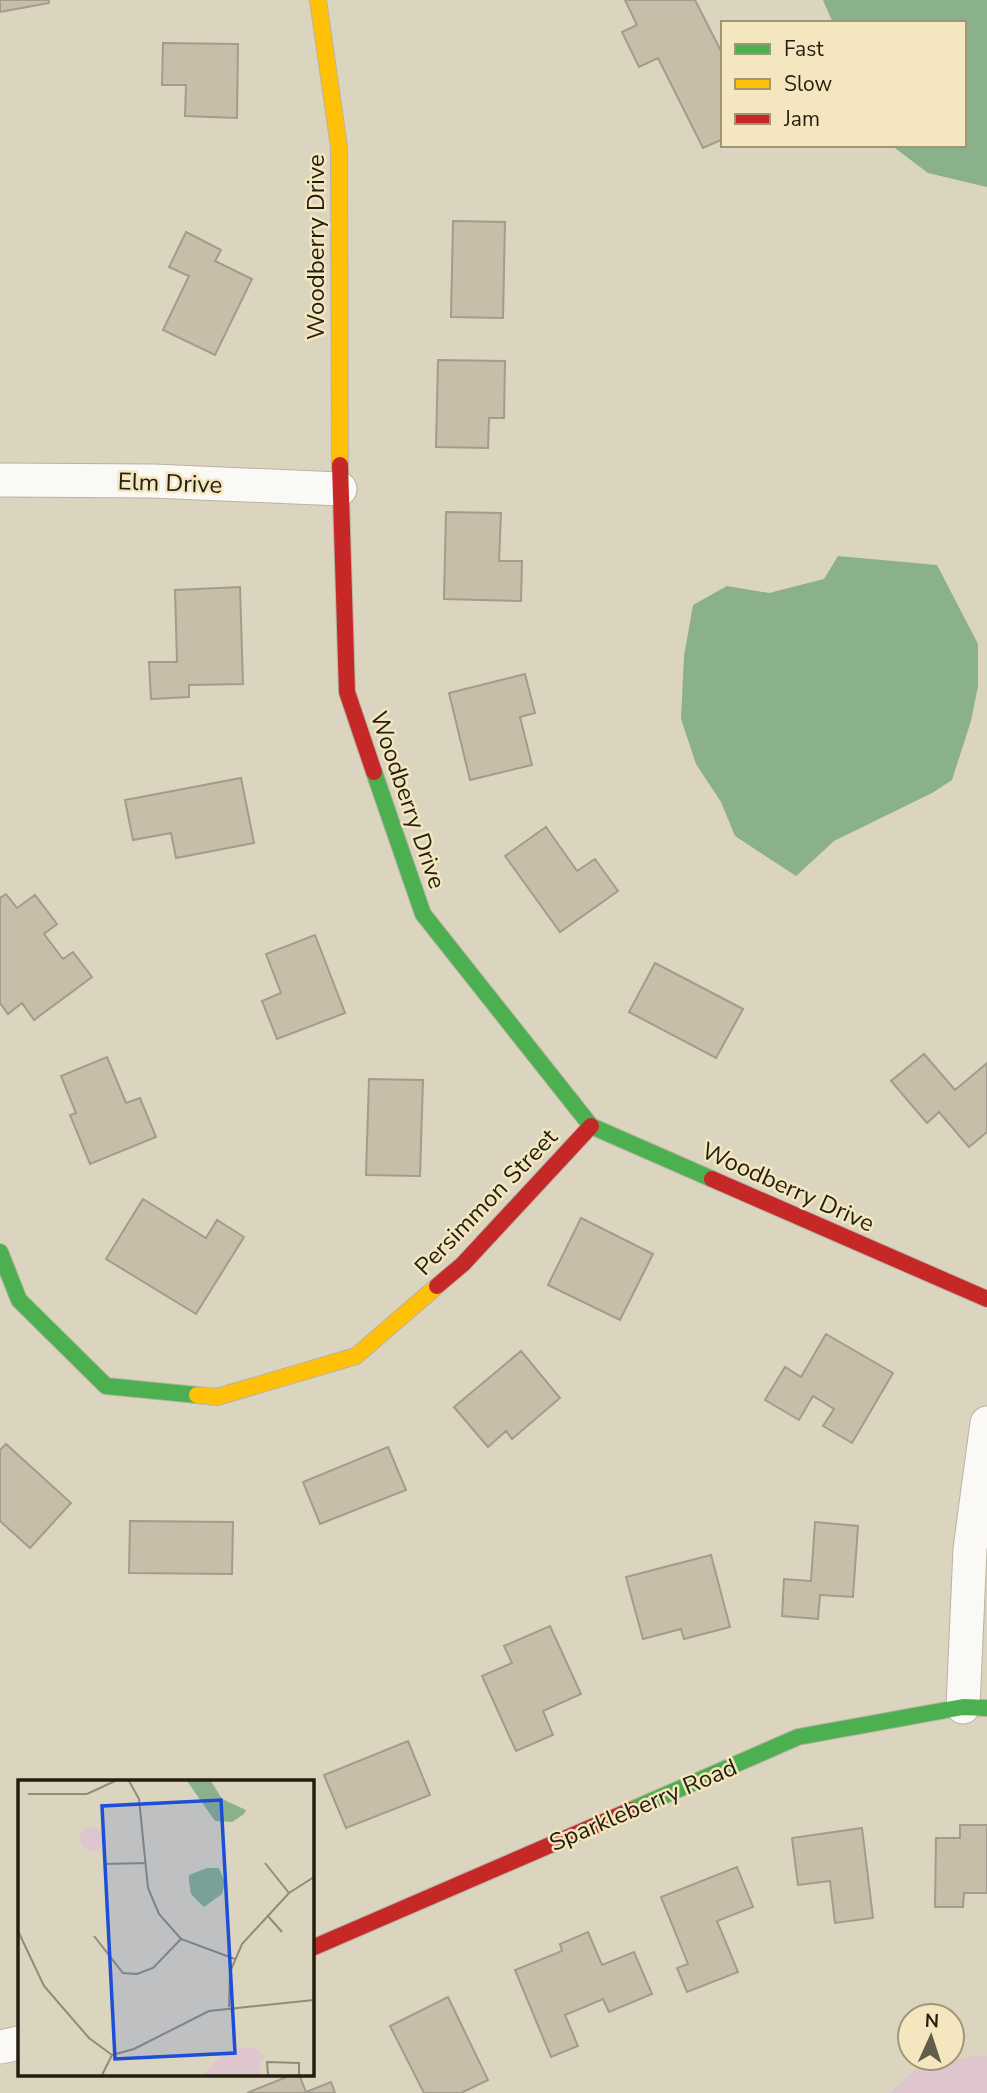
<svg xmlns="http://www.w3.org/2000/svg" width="987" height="2093" viewBox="0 0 987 2093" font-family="'Nunito Sans',sans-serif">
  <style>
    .green { fill: #dfc6ce }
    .water { fill: #8ab08c }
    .building { fill: #c8bda9; stroke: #a39b8b; stroke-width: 2 }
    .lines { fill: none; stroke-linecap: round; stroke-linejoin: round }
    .street-casing { stroke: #b8b3a3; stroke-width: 35 }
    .fast-casing { stroke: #b8b3a3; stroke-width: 18 }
    .slow-casing { stroke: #b8b3a3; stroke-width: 18 }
    .jam-casing { stroke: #b8b3a3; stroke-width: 18 }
    .street { stroke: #faf9f5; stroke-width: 33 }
    .fast { stroke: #4caf50; stroke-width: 16 }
    .slow { stroke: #ffc107; stroke-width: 16 }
    .jam { stroke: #c62828; stroke-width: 16 }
    .labels { text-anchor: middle; stroke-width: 5; stroke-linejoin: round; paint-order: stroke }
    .street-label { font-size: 24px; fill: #231e0f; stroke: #f4e7bf }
    .inset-road { fill: none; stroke: #918b78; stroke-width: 2 }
    .view { fill: #1d4ed8; fill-opacity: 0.15; stroke: #1d4ed8; stroke-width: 3.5 }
    .inset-edge { fill: none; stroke: #231e0f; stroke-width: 3.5 }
  </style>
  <rect width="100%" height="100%" fill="#dbd4be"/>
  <path class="green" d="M975,2056H987V2093H890L915,2070Z"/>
  <path class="water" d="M823,0H987V187L928,173L891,145H964V23H833Z
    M838,556L937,565L978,644V686L971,721L952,780L932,793L834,841L796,876L735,836L721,802L696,764L681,719L684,656L693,605L727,586L769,593L824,579Z"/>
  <path class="building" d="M0,0H49V3L0,12Z
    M625,0H695L723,55V139L703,148L658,58L639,67L622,32L637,25Z
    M163,43L238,44L237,118L185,116L186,85H162Z
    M453,221L505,222L503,318L451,317Z
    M186,232L221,250L215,261L252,279L215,355L163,330L189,276L169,267Z
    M438,360L505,361L504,418H489L488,448L436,447Z
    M446,512L501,513L499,561H522L521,601L444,599Z
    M240,587L243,684L189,685V697L151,699L149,662H177L175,590Z
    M525,674L535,713L520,717L532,765L470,780L449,693Z
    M241,778L254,843L176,858L171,833L133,840L125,800Z
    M546,827L577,871L595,859L618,891L560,932L505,856Z
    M6,894L17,908L35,895L57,924L44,934L63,959L73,952L92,977L34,1020L22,1003L8,1014L0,1003V898Z
    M315,935L345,1013L277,1039L262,1001L281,993L266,954Z
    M655,963L743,1009L716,1058L629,1012Z
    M924,1054L955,1090L987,1063V1132L969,1147L939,1112L927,1123L891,1081Z
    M107,1057L126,1103L140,1098L156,1137L90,1164L70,1115L76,1113L61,1076Z
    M369,1079L423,1080L420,1176L366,1175Z
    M143,1199L206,1238L217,1220L244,1237L196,1314L106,1259Z
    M581,1218L653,1254L620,1320L548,1285Z
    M826,1334L893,1373L852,1443L823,1426L834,1409L813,1396L799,1420L765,1400L785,1367L801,1377Z
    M521,1351L560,1398L512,1439L506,1431L488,1447L454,1407Z
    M6,1444L71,1503L30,1548L0,1521V1450Z
    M388,1447L406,1490L320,1524L303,1482Z
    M130,1521L233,1522L232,1574L129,1573Z
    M815,1522L858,1526L853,1597L820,1595L818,1619L782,1616L784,1579L811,1581Z
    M711,1555L730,1627L684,1639L681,1629L643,1639L626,1577Z
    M550,1626L581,1694L543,1711L553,1735L516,1751L482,1676L512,1663L504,1646Z
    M408,1741L430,1795L346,1828L324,1775Z
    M960,1825H987V1893H964L963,1907H935L936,1838H960Z
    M862,1828L873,1918L835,1923L830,1881L798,1885L792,1838Z
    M737,1867L753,1907L717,1921L738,1972L687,1992L677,1968L688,1964L661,1897Z
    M588,1932L602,1965L634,1952L652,1994L609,2012L603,1999L565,2015L578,2046L551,2057L515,1970L562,1951L560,1944Z
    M448,1997L488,2080L461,2093H424L390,2026Z
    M294,2074H299L306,2092L331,2082L335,2093H247Z"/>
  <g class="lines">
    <g class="street-casing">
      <path id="street" d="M0,480L153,481L340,489
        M963,1707L970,1549L987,1423
        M0,2047L19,2043"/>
    </g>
    <g class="fast-casing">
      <path id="fast" d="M374,772L423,914L591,1126L712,1179
        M0,1252L19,1300L106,1386L197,1395
        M631,1810L798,1737L963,1707L987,1708"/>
    </g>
    <g class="slow-casing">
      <path id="slow" d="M318,0L339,147L340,465
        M197,1395L217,1397L356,1356L437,1286"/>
    </g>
    <g class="jam-casing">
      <path id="jam" d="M340,465L347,692L374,772
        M712,1179L987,1299
        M437,1286L463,1264L591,1126
        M312,1948L631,1810"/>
    </g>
    <use href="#street" class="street"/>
    <use href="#fast" class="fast"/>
    <use href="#slow" class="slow"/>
    <use href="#jam" class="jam"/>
  </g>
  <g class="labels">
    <g class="street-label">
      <text transform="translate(316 247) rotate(-90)" y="8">Woodberry Drive</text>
      <text transform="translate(170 483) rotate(2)" y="8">Elm Drive</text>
      <text transform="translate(408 800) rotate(71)" y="8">Woodberry Drive</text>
      <text transform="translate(788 1187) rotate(24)" y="8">Woodberry Drive</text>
      <text transform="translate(486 1202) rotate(-46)" y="8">Persimmon Street</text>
      <text transform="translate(643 1805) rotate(-23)" y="8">Sparkleberry Road</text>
    </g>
  </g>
  <g transform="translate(18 1780)">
    <rect width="296" height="296" fill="#dbd4be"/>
    <path d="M62 59a12 12 0 1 1 24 0a12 12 0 1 1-24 0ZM235,267L246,276L241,283L243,295H184L208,271Z" fill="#dfc6ce"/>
    <path d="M169,1H193L204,19L228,30L226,34L214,42L197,41ZM189,88H201L207,103L204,114L186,127L173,114L171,101V95Z" fill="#8ab08c"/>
    <path class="inset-road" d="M111,1L121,19L130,108L141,134L163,159L217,179M10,14H69L97,1M247,83L271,113M86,84L128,83M249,135L264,152M0,151L26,206L71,258L94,275M76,156L105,193L119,194L135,188L163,159M211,227L212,192L224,164L271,113L296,97M94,275L116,269L191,231L296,220M84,295L94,275M250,295L249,282L281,283V295"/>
    <path class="view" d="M203,20L217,273L97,279L84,26Z"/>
    <rect width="296" height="296" class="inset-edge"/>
  </g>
  <rect x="721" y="21" width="245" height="126" fill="#f4e7bf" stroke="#a09779" stroke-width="2"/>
  <rect x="735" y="44" width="35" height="10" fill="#4caf50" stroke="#a09779" stroke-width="2"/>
  <text x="784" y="56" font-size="21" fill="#231e0f">Fast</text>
  <rect x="735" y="79" width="35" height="10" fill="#ffc107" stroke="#a09779" stroke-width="2"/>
  <text x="784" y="91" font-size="21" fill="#231e0f">Slow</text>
  <rect x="735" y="114" width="35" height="10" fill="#c62828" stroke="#a09779" stroke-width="2"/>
  <text x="784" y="126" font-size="21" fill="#231e0f">Jam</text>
  <g transform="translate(931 2037) rotate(3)"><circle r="33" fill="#f4e7bf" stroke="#a09779" stroke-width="2"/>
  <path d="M0-5L12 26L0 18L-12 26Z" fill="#635e4c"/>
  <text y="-10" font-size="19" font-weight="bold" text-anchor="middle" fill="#231e0f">N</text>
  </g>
</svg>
